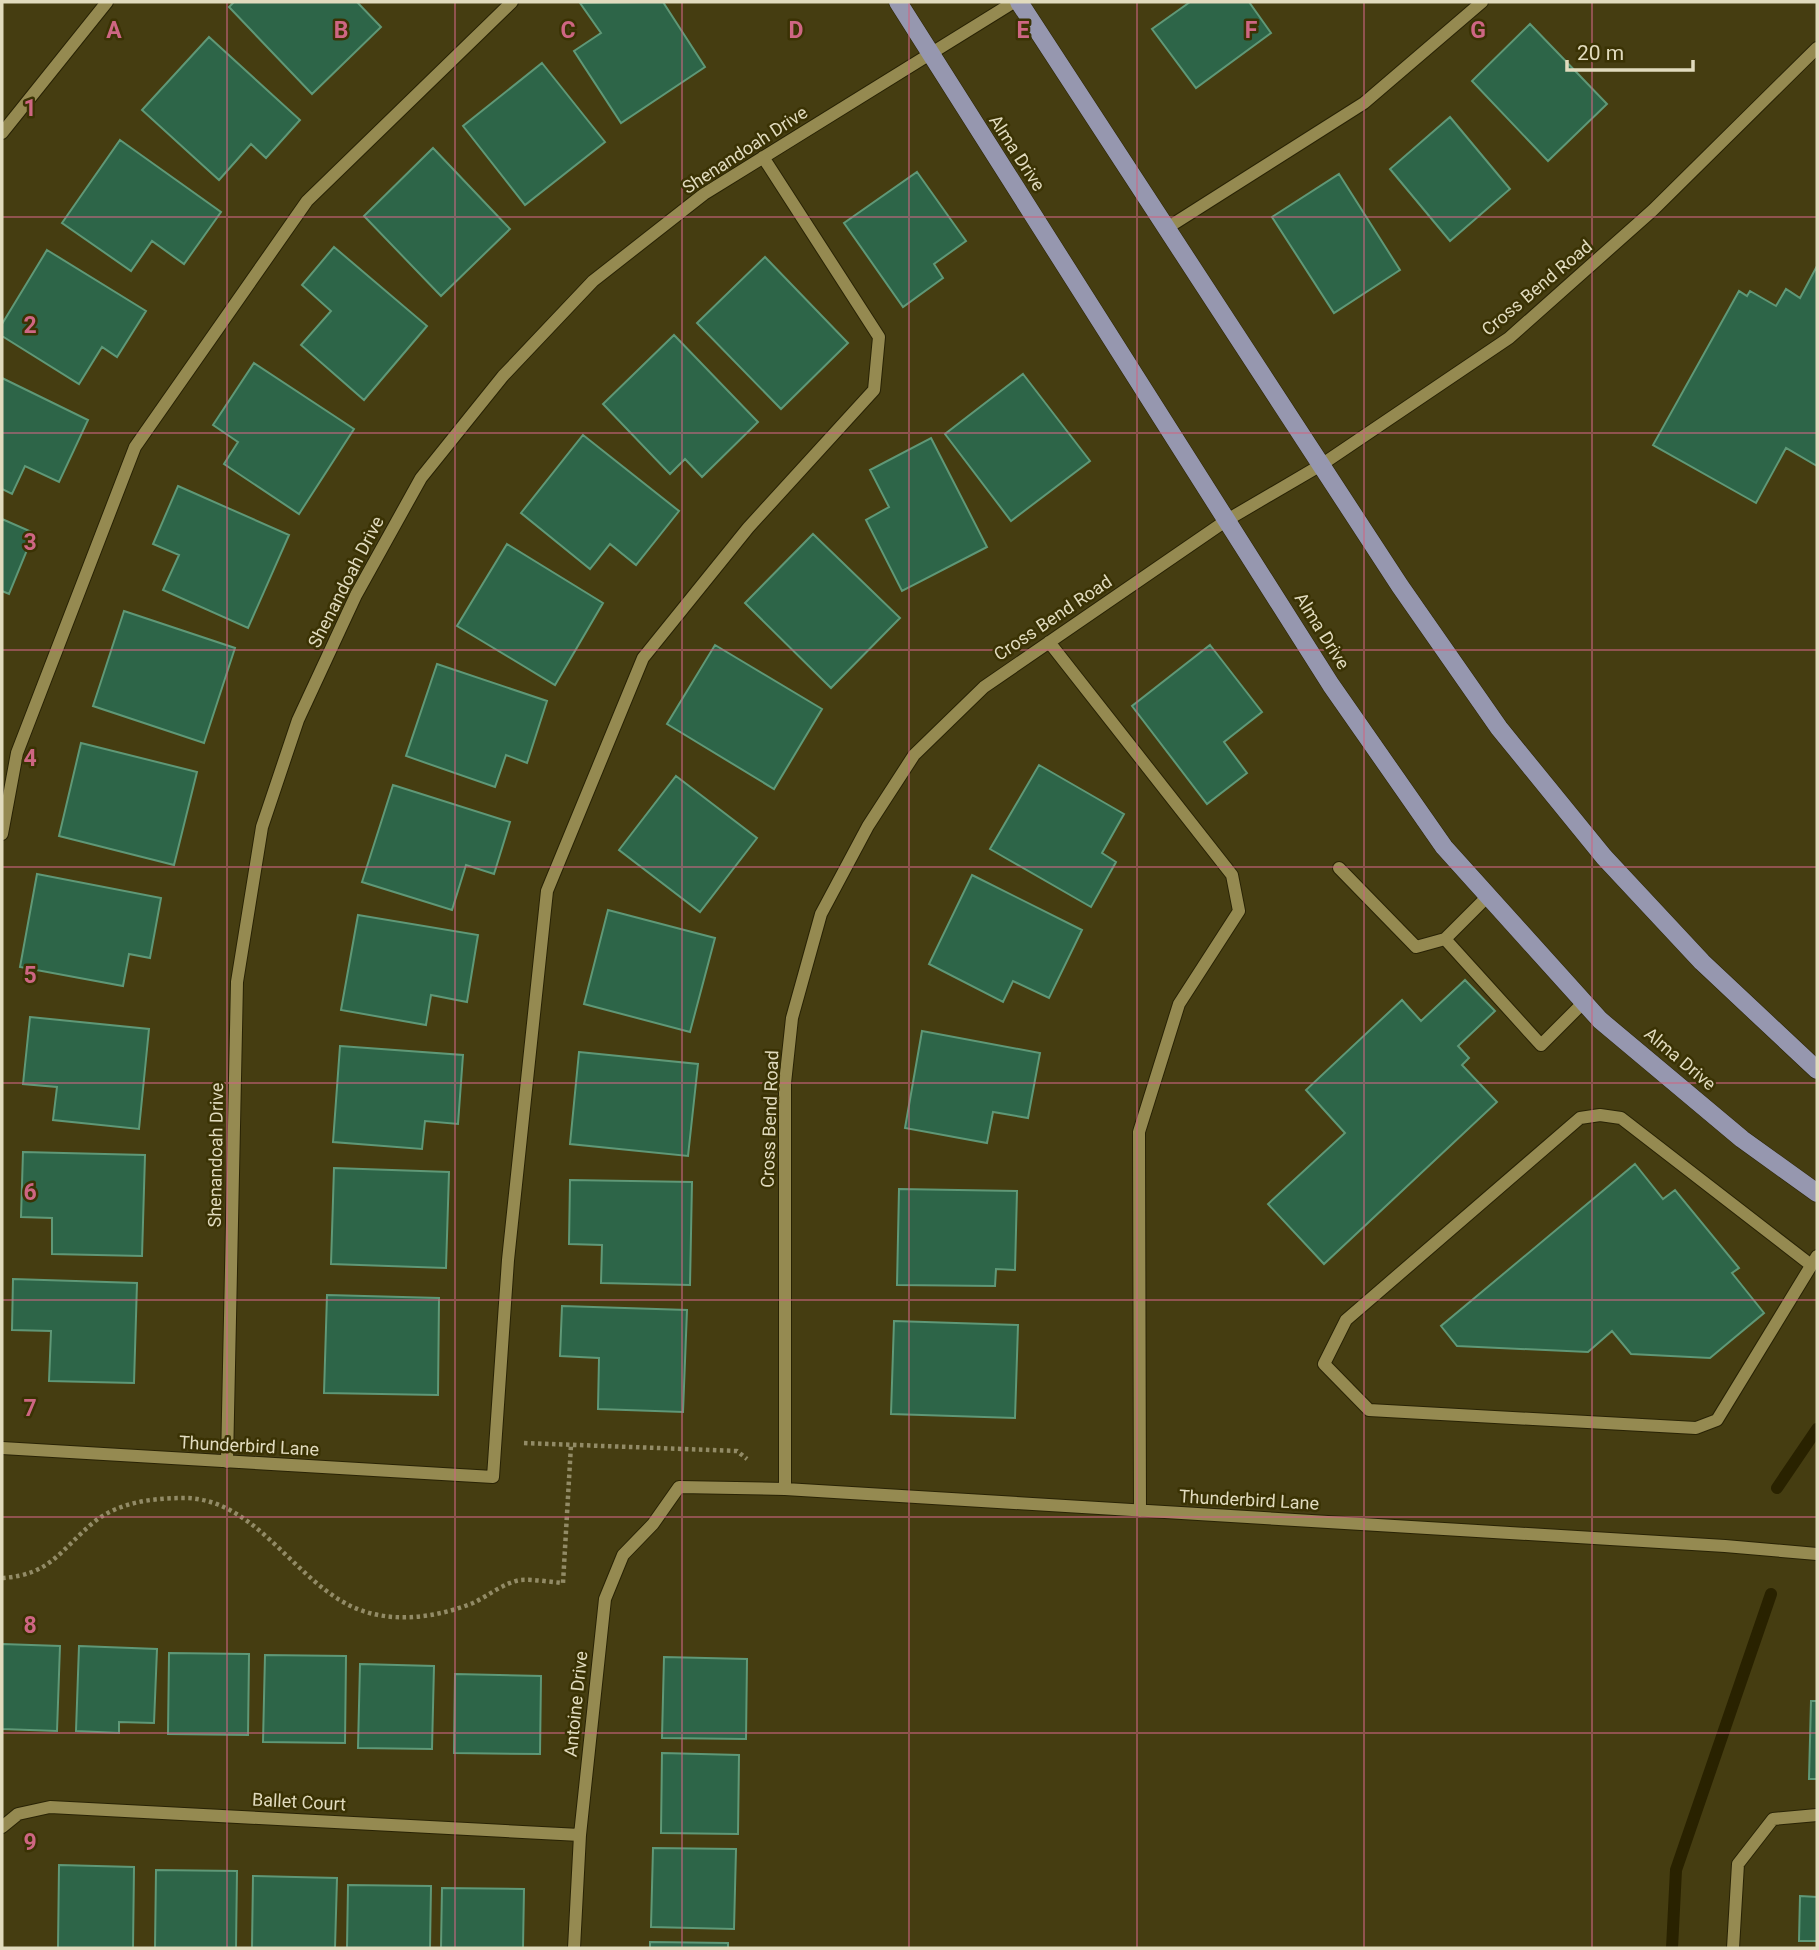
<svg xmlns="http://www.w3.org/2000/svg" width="1819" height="1950" viewBox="0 0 1819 1950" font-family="Roboto,sans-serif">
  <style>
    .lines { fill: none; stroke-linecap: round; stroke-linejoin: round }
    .stream { stroke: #292200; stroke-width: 12 }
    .building { fill: #2d6548; stroke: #5f9877; stroke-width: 2 }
    .minor-casing { stroke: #292305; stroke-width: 14 }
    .major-casing { stroke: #292305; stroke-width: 19 }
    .path { stroke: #928b66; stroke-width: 4.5; stroke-dasharray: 3.5 3.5; stroke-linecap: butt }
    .minor { stroke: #958a51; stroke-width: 12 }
    .major { stroke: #9697af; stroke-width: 18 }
    .grid { fill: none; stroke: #ce6683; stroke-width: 2; stroke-opacity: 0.55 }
    .labels { text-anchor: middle; stroke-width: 5; stroke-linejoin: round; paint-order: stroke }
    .street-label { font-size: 18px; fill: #e1dbbe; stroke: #3a3204 }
    .grid-label { font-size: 23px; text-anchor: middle; font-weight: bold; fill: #ce6683; stroke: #3a3204; stroke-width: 5; stroke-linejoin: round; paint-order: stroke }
  </style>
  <rect width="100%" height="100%" fill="#453d11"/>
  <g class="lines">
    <path class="stream" d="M1777,1488L1817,1429
      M1672,1948L1676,1870L1771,1594"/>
  </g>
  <path class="building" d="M234,2H357L381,27L312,94L229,7Z
    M663,2L705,67L621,123L574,51L601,33L580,3Z
    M1190,2H1249L1271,33L1196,88L1152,29Z
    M1530,24L1607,104L1548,161L1472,81Z
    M209,37L300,120L266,158L251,144L219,180L142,110Z
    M542,63L605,142L525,205L463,126Z
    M1450,117L1510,189L1450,241L1390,169Z
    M120,140L221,212L184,264L152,241L131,271L62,223Z
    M433,148L510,229L441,296L364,216Z
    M917,172L966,241L934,264L943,278L903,307L844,223Z
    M1339,174L1400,270L1334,313L1272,217Z
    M334,247L427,326L364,400L301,345L331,311L302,285Z
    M47,250L146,311L117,357L102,347L79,384L2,336V324Z
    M765,257L848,343L781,409L697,323Z
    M1817,266V466L1786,448L1756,503L1653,445L1739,291L1747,296L1750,291L1776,306L1786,289L1800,298Z
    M674,335L758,422L702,477L685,459L670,474L603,404Z
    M254,363L354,429L299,514L224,464L238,442L213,425Z
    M1023,374L1090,461L1011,521L945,434Z
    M2,378L88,420L59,482L25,466L12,494L2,489Z
    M583,435L679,511L636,565L610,544L590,569L521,513Z
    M931,438L987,547L902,591L866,520L889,507L870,470Z
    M178,486L289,535L248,628L163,590L179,555L153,544Z
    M2,519L34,533L9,594L2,591Z
    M813,534L900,618L831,688L745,603Z
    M507,544L603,603L555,685L457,626Z
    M124,611L235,648L204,743L93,706Z
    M715,645L822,709L774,789L667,724Z
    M1210,645L1262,712L1224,742L1247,773L1207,804L1132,706Z
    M437,664L547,701L527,763L506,755L495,787L406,756Z
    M81,743L197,772L174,865L59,836Z
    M1039,765L1124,814L1102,853L1116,862L1091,907L990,849Z
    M676,776L757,838L700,912L619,850Z
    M393,785L510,822L494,874L466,865L452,910L362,882Z
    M37,874L161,898L150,958L129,954L123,986L20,967Z
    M972,875L1082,930L1049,998L1013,981L1003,1002L929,964Z
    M608,910L715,938L690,1032L584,1004Z
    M358,915L478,935L467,1002L431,995L426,1025L341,1010Z
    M1465,980L1495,1011L1458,1046L1469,1058L1462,1065L1497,1102L1324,1264L1268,1204L1345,1133L1306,1090L1402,1000L1421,1021Z
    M30,1017L149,1029L139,1129L53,1120L57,1087L23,1084Z
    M922,1031L1040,1053L1028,1118L993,1112L987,1143L905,1128Z
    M340,1046L463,1055L458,1124L425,1121L422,1149L333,1142Z
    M579,1052L698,1064L688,1156L570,1144Z
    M23,1152L145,1155L142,1256L52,1254V1218L21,1217Z
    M1635,1164L1663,1199L1675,1190L1739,1268L1732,1273L1764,1313L1710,1358L1631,1354L1612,1331L1588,1352L1457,1346L1441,1326Z
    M334,1168L449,1172L446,1268L331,1264Z
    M570,1180L692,1182L690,1285L601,1283L602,1245L569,1244Z
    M899,1189L1017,1191L1015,1270L996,1269L995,1286L897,1285Z
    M13,1279L137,1283L134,1383L49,1381L51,1331L12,1330Z
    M327,1295L439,1298L438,1395L324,1393Z
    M562,1306L687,1310L683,1412L598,1409L599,1358L560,1356Z
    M894,1321L1018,1325L1015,1418L891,1414Z
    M2,1644L60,1646L57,1731L2,1729Z
    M79,1646L157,1649L154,1723L119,1722V1733L76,1731Z
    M169,1653L249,1654L248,1735L168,1734Z
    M265,1655L346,1656L345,1743L263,1742Z
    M664,1657L747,1659L746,1739L662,1738Z
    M360,1664L434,1666L432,1749L358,1748Z
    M455,1674L541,1676L540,1754L454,1753Z
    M1811,1701H1817V1779H1809Z
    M662,1753L739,1755L738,1834L661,1833Z
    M653,1848L736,1849L734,1929L651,1927Z
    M59,1865L134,1867L133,1948H58Z
    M156,1870L237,1871L236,1948H155Z
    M253,1876L337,1878L335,1948H252Z
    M348,1885L431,1886L430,1948H347Z
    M442,1888L524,1889L523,1948H441Z
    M1800,1896L1817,1897V1941H1799Z
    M650,1942L728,1943V1948H650Z"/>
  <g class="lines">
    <g class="minor-casing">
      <path id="minor" d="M2,133L107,2
        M1167,228L1364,103L1482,2
        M1049,642L1232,875L1239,911L1179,1004L1139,1132L1140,1511
        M2,834L17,753L135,447L307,201L512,2
        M1339,868L1416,947L1445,939L1488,896
        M1445,939L1541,1045L1584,1002
        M1811,1265L1621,1118L1600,1115L1580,1118L1346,1320L1324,1364L1369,1410L1696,1428L1717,1420L1817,1256
        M2,1448L493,1477L508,1260L547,891L643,658L748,528L874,390L879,337L763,157
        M227,1462L237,982L262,827L298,720L356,595L421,478L503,376L593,281L704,194L1014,2
        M785,1489V1083L792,1018L821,914L868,826L914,755L984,687L1227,520L1321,465L1509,338L1653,210L1817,48
        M2,1827L18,1814L50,1807L580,1835
        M574,1948L580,1835L605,1599L623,1555L653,1524L679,1487L785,1489L1725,1546L1817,1554
        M1733,1948L1738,1864L1773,1819L1817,1815"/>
    </g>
    <g class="major-casing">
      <path id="major" d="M898,2L1331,685L1444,847L1600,1020L1742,1139L1817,1193
        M1019,2L1400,586L1499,728L1604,857L1702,962L1817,1070"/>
    </g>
    <path class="path" d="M524,1443L737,1451L747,1459
      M2,1578C51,1575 60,1550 94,1522C119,1502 153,1498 184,1498C252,1498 290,1573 345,1603C384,1625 433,1619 473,1603C488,1596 505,1582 521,1580C534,1579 550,1582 563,1583L571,1445"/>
    <use href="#minor" class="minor"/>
    <use href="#major" class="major"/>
  </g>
  <path class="grid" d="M227,2V1948M455,2V1948M682,2V1948M909,2V1948M1137,2V1948M1364,2V1948M1592,2V1948M2,217H1817M2,433H1817M2,650H1817M2,867H1817M2,1083H1817M2,1300H1817M2,1517H1817M2,1733H1817"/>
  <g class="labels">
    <g class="street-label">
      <text transform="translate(745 150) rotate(-33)" y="6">Shenandoah Drive</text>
      <text transform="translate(1017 153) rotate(57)" y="6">Alma Drive</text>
      <text transform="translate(1537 288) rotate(-40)" y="6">Cross Bend Road</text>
      <text transform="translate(346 582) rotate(-63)" y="6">Shenandoah Drive</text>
      <text transform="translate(1053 618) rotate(-34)" y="6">Cross Bend Road</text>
      <text transform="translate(1322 631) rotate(58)" y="6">Alma Drive</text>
      <text transform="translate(1680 1059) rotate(40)" y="6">Alma Drive</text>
      <text transform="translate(770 1119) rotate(-88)" y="6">Cross Bend Road</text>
      <text transform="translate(216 1155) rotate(-89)" y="6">Shenandoah Drive</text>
      <text transform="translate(249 1446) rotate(3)" y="6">Thunderbird Lane</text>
      <text transform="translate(1249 1500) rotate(3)" y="6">Thunderbird Lane</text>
      <text transform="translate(576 1704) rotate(-84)" y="6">Antoine Drive</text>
      <text transform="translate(299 1802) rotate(3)" y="6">Ballet Court</text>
    </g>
  </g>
  <g class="grid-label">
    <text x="114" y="38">A</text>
    <text x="341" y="38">B</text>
    <text x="568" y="38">C</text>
    <text x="796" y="38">D</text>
    <text x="1023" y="38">E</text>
    <text x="1251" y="38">F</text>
    <text x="1478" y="38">G</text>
    <text x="30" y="116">1</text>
    <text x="30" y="333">2</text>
    <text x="30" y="550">3</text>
    <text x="30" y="766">4</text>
    <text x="30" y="983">5</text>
    <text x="30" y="1200">6</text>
    <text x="30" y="1416">7</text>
    <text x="30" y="1633">8</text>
    <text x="30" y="1850">9</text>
  </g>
  <rect width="1819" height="1950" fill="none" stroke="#e1dbbe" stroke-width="7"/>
  <path d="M1567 60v10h126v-10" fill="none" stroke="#e1dbbe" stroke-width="3.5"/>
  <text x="1577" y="60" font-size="21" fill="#e1dbbe" stroke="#3a3204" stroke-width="5" paint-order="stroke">20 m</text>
</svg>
